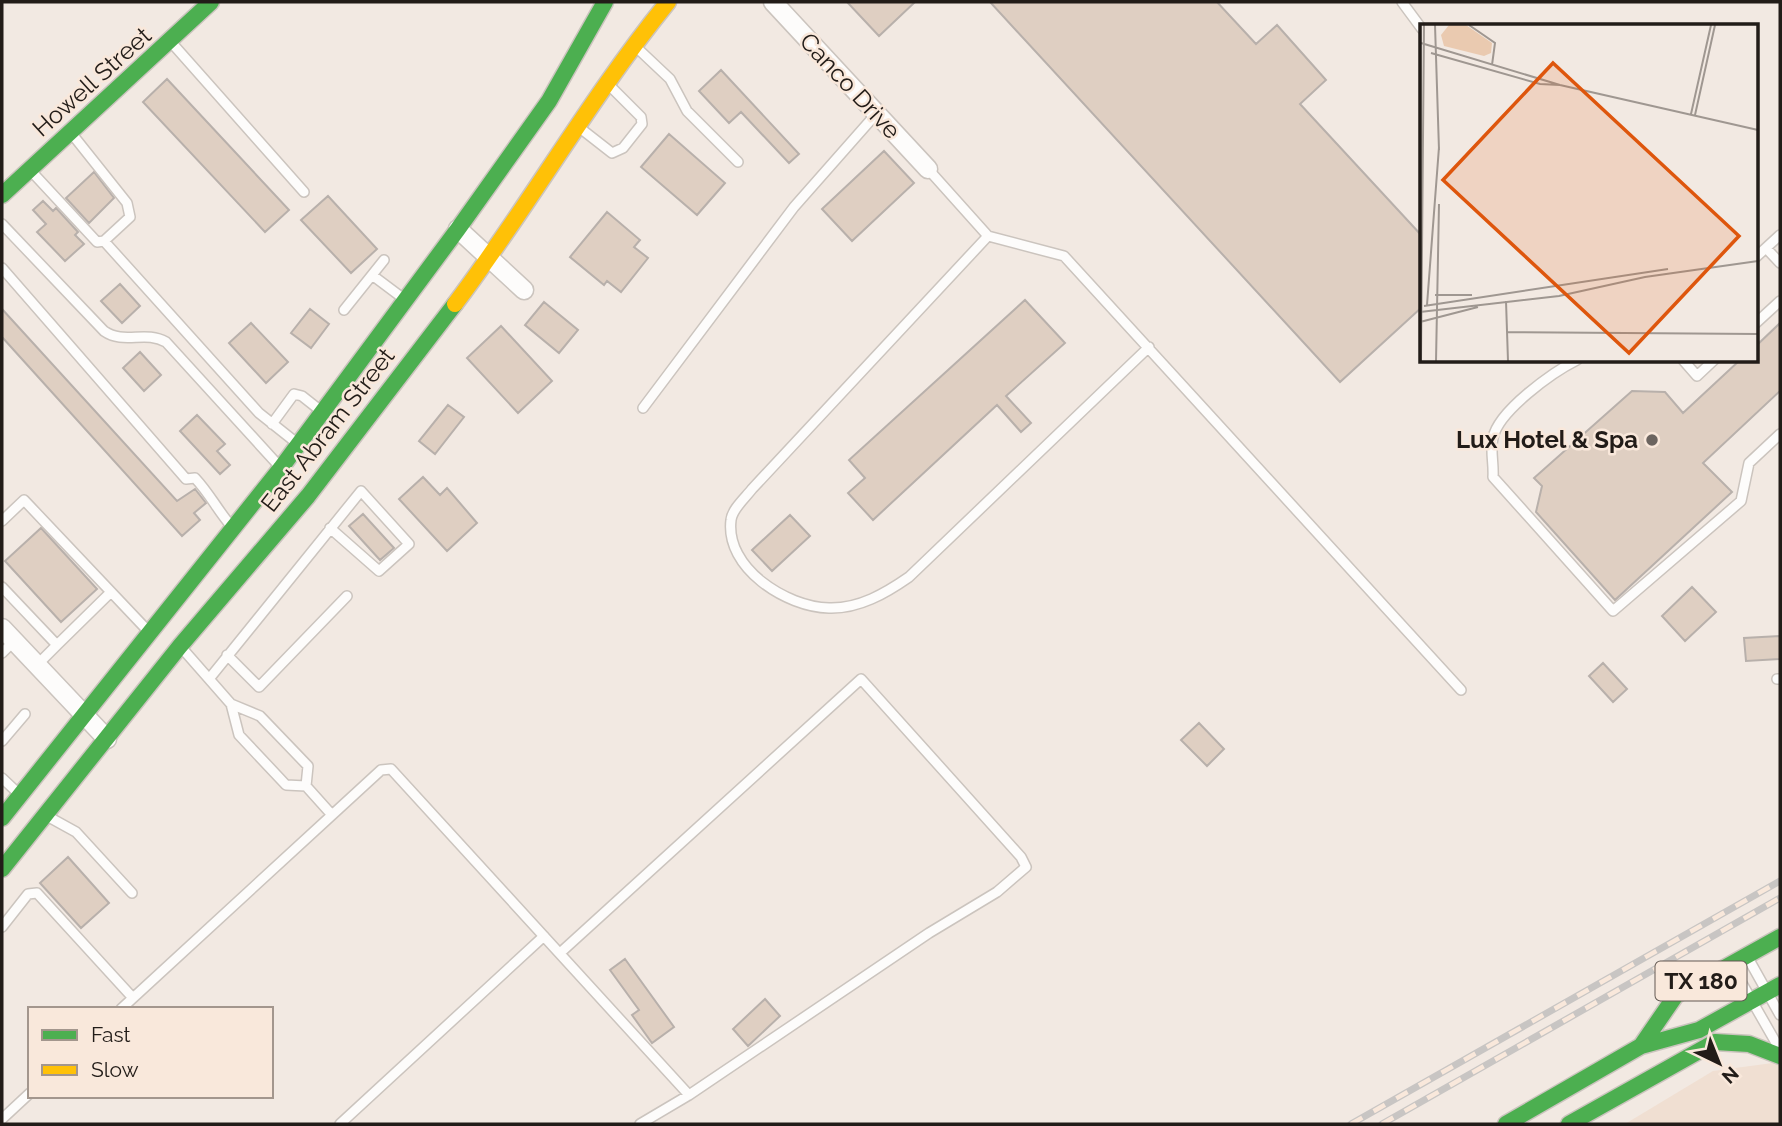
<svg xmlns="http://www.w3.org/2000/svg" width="1782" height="1126" viewBox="0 0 1782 1126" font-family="Raleway,sans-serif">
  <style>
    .built { fill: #f0dfd2 }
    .building { fill: #dfcfc2; stroke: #b8b0ab; stroke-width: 2 }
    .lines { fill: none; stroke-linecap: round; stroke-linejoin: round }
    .lane-casing { stroke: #cbc4be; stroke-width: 12 }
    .street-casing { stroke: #cbc4be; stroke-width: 21 }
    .fast-casing { stroke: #cbc4be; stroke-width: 19 }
    .slow-casing { stroke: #cbc4be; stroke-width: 19 }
    .lane { stroke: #fdfcfb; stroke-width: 9 }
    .street { stroke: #fdfcfb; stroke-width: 18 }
    .fast { stroke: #4caf50; stroke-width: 16 }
    .slow { stroke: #ffc107; stroke-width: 16 }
    .rail-casing { stroke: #c8c5c3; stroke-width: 7 }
    .rail { stroke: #f9e8db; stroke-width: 4.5; stroke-dasharray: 13; stroke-linecap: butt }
    .poi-dot { fill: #6b645f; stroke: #f9e8db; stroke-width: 2.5 }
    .labels { text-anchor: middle; stroke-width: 5; stroke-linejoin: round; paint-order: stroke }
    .shield { fill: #f9e8db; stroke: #625952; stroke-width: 2 }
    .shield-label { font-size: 23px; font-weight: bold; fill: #221c18 }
    .street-label { font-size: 24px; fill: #221c18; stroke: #f9e8db }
    .poi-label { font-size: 24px; font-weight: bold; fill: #221c18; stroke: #f9e8db; text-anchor: end }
    .inset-road { fill: none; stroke: #9f9791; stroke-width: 2 }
    .view { fill: #de560d; fill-opacity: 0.15; stroke: #de560d; stroke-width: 3.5 }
    .inset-edge { fill: none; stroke: #221c18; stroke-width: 3.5 }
  </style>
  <rect width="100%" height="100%" fill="#f2e9e2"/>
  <path class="built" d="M1780,1062V1124H1625L1713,1071Z"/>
  <path class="building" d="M847,2H915L879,36Z
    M990,2H1217L1256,44L1277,25L1326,80L1300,104L1422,236V307L1340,382Z
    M721,70L799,154L789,163L741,112L729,123L699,91Z
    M167,79L289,210L265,232L143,102Z
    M669,134L725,183L697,215L641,167Z
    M884,151L914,183L852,241L822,209Z
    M94,172L114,198L89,223L66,198Z
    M328,196L377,249L351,273L301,220Z
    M43,201L53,211L56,208L78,232L75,235L84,244L65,261L37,232L46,224L33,210Z
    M607,212L640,240L634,247L648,258L621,292L607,281L604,285L570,257Z
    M120,284L140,306L122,323L101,301Z
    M1025,300L1065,343L1006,396L1031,423L1021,432L997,405L873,520L848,493L865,478L849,460Z
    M544,302L578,330L559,353L525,325Z
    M2,309L177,501L195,489L206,503L194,513L200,520L182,536L2,337Z
    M310,309L329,324L311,348L291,333Z
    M251,323L288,362L266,383L229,343Z
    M1780,323V391L1703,463L1732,492L1615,600L1536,512L1542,486L1534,478L1632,391L1665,392L1683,413L1740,360H1756V346Z
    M501,326L552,381L518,413L467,358Z
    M140,352L161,375L144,391L123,368Z
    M448,405L464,417L435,454L419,441Z
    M197,415L225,444L217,451L230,465L220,474L180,431Z
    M423,477L440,495L447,488L477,523L447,551L399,499Z
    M363,514L394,548L380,560L349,526Z
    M790,515L810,536L772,571L752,550Z
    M41,528L97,589L61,622L5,561Z
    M1692,587L1716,612L1685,641L1662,616Z
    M1780,636V659L1746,661L1744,638Z
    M1603,663L1627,689L1613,702L1589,676Z
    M1199,723L1224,749L1207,766L1181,740Z
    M68,857L109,903L81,928L40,883Z
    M625,959L674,1027L652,1043L632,1015L639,1010L610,970Z
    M765,999L780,1016L748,1046L733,1029Z"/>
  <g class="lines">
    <g class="lane-casing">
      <path id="lane" d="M1402,2L1422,29
        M171,42L304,192
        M635,46L670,79L687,111L738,162
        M580,128L612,153L623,148L642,124L641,117L609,85
        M928,169L988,236L1064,256L1461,690
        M32,172L97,242L104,241L130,217L127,203L72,134
        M2,224L104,331C124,345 145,330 166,342L280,467
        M988,236L752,489C746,497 732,509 731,520C725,568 786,607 829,608C859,609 886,593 909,577L1149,347
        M104,241L259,413L298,444
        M1766,248L1780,263
        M1756,257L1780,235
        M2,268L186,479L195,478C210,494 218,511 232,527
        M372,275L384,260
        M344,310L372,275L404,299
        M1756,323L1780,301
        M1577,360C1553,372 1498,411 1493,438C1490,450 1494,464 1493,477L1613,611L1741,501L1749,463L1780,434
        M1683,360L1697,376L1714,360
        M643,408L794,207L876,114
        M272,424L294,394L302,396L321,411
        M2,521L24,500L149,632
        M2,587L57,645L111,592
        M181,647L231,704L239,735L286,785L306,786L332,815L381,770L391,769L689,1095L929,933L997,892L1026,867L1021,857L861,679L560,953
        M2,653L14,641
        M227,655L259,687L347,596
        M37,665L57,645
        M209,679L361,491L409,544L379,571L330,528
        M1777,679H1780
        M231,704L260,716L308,766L306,786
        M2,741L25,714
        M2,778L19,794
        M47,816L76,832L132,893
        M2,927L28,894L37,893L133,998
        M1748,958L1780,1015
        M1732,966L1779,1048
        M121,1009L332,815
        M2,1119L30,1093
        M340,1124L544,936
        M640,1124L689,1095"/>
    </g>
    <g class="street-casing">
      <path id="street" d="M773,2L928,169
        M458,229L524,290
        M2,628L107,739"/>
    </g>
    <g class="fast-casing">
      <path id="fast" d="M2,195L211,2
        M2,818L281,468L458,229L549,101L605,2
        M2,869L180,646L308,496L455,304
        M1641,1046L1676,995L1780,937
        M1506,1124L1641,1046L1699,1030L1780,985
        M1569,1124L1715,1042L1749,1044L1780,1056"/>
    </g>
    <g class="slow-casing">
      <path id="slow" d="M455,304C529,206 590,98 668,2"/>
    </g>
    <use href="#lane" class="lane"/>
    <use href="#street" class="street"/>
    <use href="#fast" class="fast"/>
    <use href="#slow" class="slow"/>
    <g class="rail-casing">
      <path id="rail" d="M1351,1124L1780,881
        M1382,1124L1780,898"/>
    </g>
    <use href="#rail" class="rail"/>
  </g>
  <circle class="poi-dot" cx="1652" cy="440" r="7"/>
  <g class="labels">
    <rect class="shield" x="1655.5" y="961.5" width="91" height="39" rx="5"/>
    <g class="shield-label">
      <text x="1701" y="989">TX 180</text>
    </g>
    <g class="street-label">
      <text transform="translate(92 82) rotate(-42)" y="8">Howell Street</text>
      <text transform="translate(850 86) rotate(47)" y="8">Canco Drive</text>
      <text transform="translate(328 430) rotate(-52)" y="8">East Abram Street</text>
    </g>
    <g class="poi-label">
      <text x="1638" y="448">Lux Hotel &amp; Spa</text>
    </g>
  </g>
  <g transform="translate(1420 24)">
    <rect width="338" height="338" fill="#f2e9e2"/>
    <path d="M29,1H46L72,19L71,29L64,32L24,22L21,11Z" fill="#eacab0"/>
    <path class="inset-road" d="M15,1L19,126M49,1L75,19L72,41M1,19L140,61L338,106M11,29L120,60L140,61M271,90L291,1M275,91L295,1M15,271H52M86,277L88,337M7,281L19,123M4,282L248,245M0,288L139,272L225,253L338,237M0,298L58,283M87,308L338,310M1,337L4,1M16,337L19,180"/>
    <path class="view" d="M133,39L319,212L209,329L23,156Z"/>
    <rect width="338" height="338" class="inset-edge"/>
  </g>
  <rect width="1782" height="1126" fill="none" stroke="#221c18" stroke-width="7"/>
  <rect x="28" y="1007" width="245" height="91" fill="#f9e8db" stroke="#a3968d" stroke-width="2"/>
  <rect x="42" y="1030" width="35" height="10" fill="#4caf50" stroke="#a3968d" stroke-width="2"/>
  <text x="91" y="1042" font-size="21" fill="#221c18">Fast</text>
  <rect x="42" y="1065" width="35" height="10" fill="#ffc107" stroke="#a3968d" stroke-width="2"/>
  <text x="91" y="1077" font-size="21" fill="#221c18">Slow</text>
  <g transform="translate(1719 1063) rotate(137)" stroke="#f9e8db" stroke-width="5" paint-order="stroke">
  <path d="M0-5L12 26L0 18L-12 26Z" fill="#221c18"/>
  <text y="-10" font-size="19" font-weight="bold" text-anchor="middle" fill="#221c18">N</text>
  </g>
</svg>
